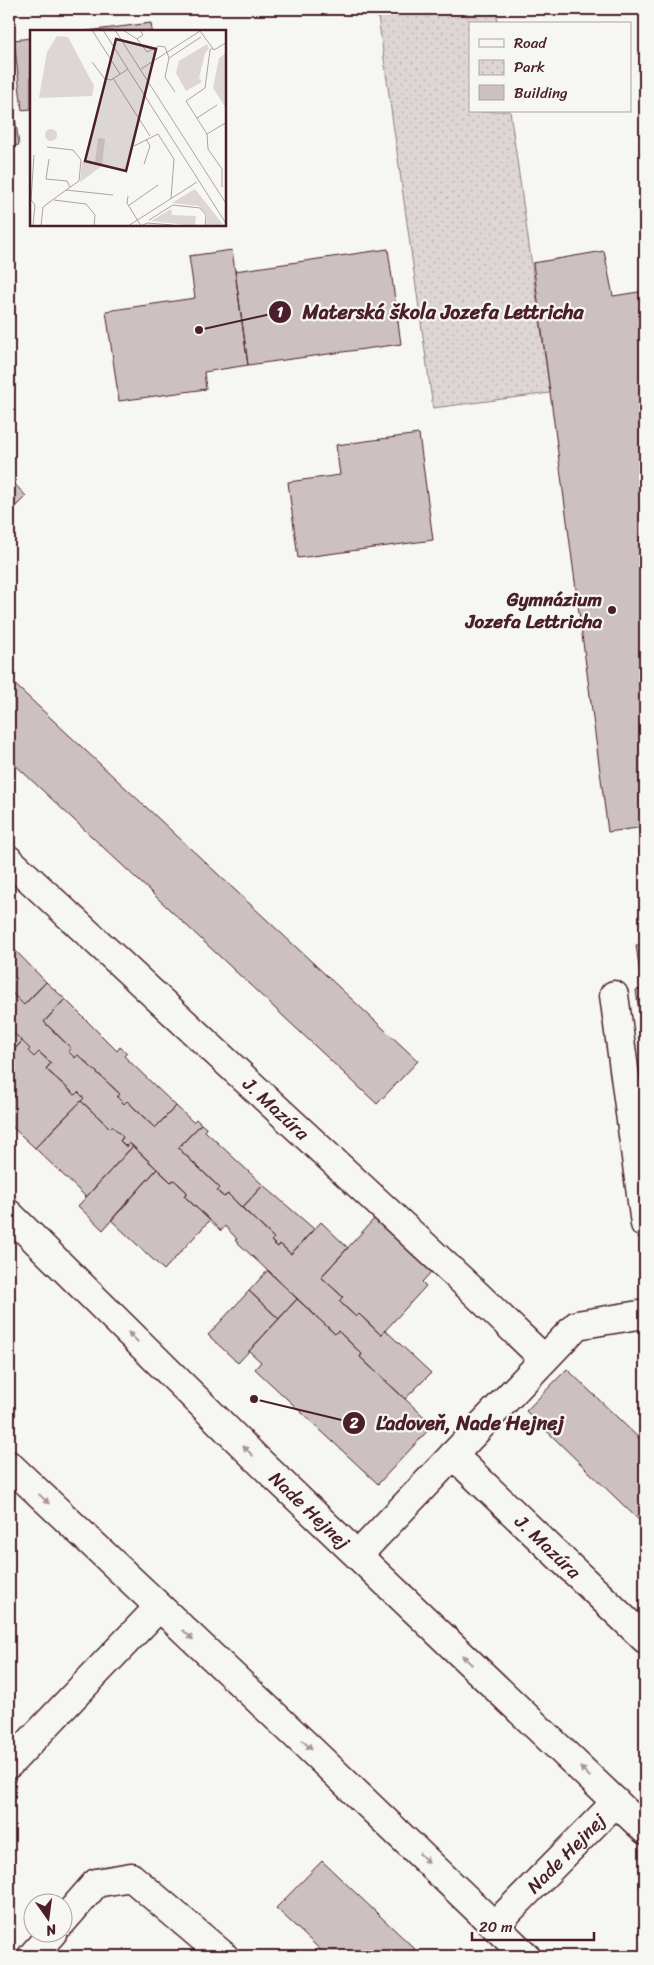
<svg xmlns="http://www.w3.org/2000/svg" width="654" height="1965" viewBox="0 0 654 1965" font-family="Sriracha,sans-serif">
  <style>
    .park { fill: url(#park-dots); stroke: #947a80 }
    .building { fill: #ccc1c0; stroke: #4a1f2b }
    .lines { fill: none; stroke-linecap: round; stroke-linejoin: round }
    .minor-casing { stroke: #4a1f2b; stroke-width: 31 }
    .minor { stroke: #f6f6f2; stroke-width: 28 }
    .oneway { fill: #a99598 }
    .poi-dot { fill: #4a1f2b; stroke: #f6f6f2; stroke-width: 2 }
    .labels { text-anchor: middle; stroke-width: 4.5; stroke-linejoin: round; paint-order: stroke }
    .poi-label { font-size: 19px; font-weight: bold; fill: #4a1f2b; stroke: #f6f6f2; text-anchor: end }
    .street-label { font-size: 19px; fill: #4a1f2b; stroke: #f6f6f2 }
    .inset-road { fill: none; stroke: #b1a0a2; stroke-width: 1 }
    .view { fill: #4a1f2b; fill-opacity: 0.15; stroke: #4a1f2b; stroke-width: 2.5 }
    .inset-edge { fill: none; stroke: #4a1f2b; stroke-width: 2.5 }
    .leader { fill: none; stroke: #4a1f2b; stroke-width: 2 }
    .callout-dot { fill: #4a1f2b; stroke: #f6f6f2; stroke-width: 2 }
    .mark-label { font-size: 15px; text-anchor: middle; font-weight: bold; fill: #fff }
    .callout-label { font-size: 20px; text-anchor: middle; font-weight: bold; fill: #4a1f2b; stroke: #f6f6f2; stroke-width: 4.5; stroke-linejoin: round; paint-order: stroke }
  </style>
  <defs>
    <pattern id="park-dots" width="8" height="8" patternUnits="userSpaceOnUse" patternTransform="scale(1.25)"><rect width="8" height="8" fill="#ddd6d5"/><path d="M2 2h.1M6 6h.1" fill="none" stroke="#bfb7b7" stroke-width="1.8" stroke-linecap="round"/></pattern>
  </defs>
  <rect width="100%" height="100%" fill="#f6f6f2"/>
  <filter id="ink" filterUnits="userSpaceOnUse"><feTurbulence type="fractalNoise" baseFrequency=".02" numOctaves="2"/><feDisplacementMap in="SourceGraphic" scale="10" xChannelSelector="R" yChannelSelector="G"/><feConvolveMatrix kernelMatrix="1 2 1 2 8 2 1 2 1" color-interpolation-filters="sRGB"/></filter>
  <g filter="url(#ink)">
    <path class="park" d="M377,9H506L496,10L498,24H470V111H510L550,393L433,408Z"/>
    <path class="building" d="M151,23L152,31H87Z
      M31,38V109L22,110L14,40Z
      M9,75L19,145L9,146Z
      M388,249L401,344L248,365L235,271Z
      M232,250L248,365L204,372L206,389L119,401L106,311L195,298L189,256Z
      M604,251L613,296L645,291V827L608,832L533,263Z
      M419,434L433,540L298,558L288,482L340,475L336,445Z
      M9,478L26,496L9,513Z
      M9,679L418,1061L377,1104L9,759Z
      M9,944L46,982L24,1005L9,990Z
      M645,944V1022L644,1011L639,1012L636,990L642,989L636,945Z
      M46,982L65,999L44,1022L71,1048L68,1051L75,1058L78,1055L120,1094L117,1097L124,1104L127,1101L155,1128L176,1106L193,1122L196,1119L201,1124L178,1148L220,1188L217,1191L224,1197L228,1194L274,1238L271,1241L278,1247L280,1244L291,1254L321,1222L348,1248L321,1277L343,1297L339,1301L356,1317L359,1314L381,1335L385,1330L431,1373L405,1399L360,1357L362,1354L338,1331L335,1334L235,1240L237,1239L225,1226L221,1231L184,1196L187,1192L174,1180L171,1182L129,1143L127,1147L120,1141L123,1137L112,1126L110,1128L81,1101L84,1098L78,1092L75,1095L46,1069L51,1063L39,1052L34,1057L28,1051L30,1049L9,1028V990L24,1005Z
      M65,999L117,1051L120,1047L127,1053L124,1056L176,1106L155,1128L127,1101L124,1104L117,1097L120,1094L78,1055L75,1058L68,1051L71,1048L44,1022Z
      M9,1028L22,1041L12,1052L9,1049Z
      M22,1041L30,1049L28,1051L34,1057L39,1052L51,1063L46,1069L75,1095L78,1092L84,1098L35,1148L9,1124V1056Z
      M81,1101L110,1128L112,1126L123,1137L120,1141L127,1147L129,1143L133,1146L86,1197L35,1148Z
      M201,1124L206,1128L205,1131L263,1185L242,1208L228,1194L224,1197L217,1191L220,1188L178,1148Z
      M133,1146L157,1169L103,1230L78,1206Z
      M157,1169L171,1182L174,1180L187,1192L184,1196L210,1220L164,1270L111,1220Z
      M263,1185L314,1229L291,1254L280,1244L278,1247L271,1241L274,1238L242,1208Z
      M374,1219L431,1272L422,1282L426,1286L381,1335L359,1314L356,1317L339,1301L343,1297L321,1277Z
      M268,1270L297,1299L279,1319L249,1291Z
      M249,1291L279,1319L238,1363L208,1335Z
      M297,1299L335,1334L338,1331L362,1354L360,1357L433,1425L378,1484L255,1369L261,1362L249,1351Z
      M567,1369L645,1444V1526L526,1411Z
      M322,1861L415,1949L409,1956H327L276,1908Z"/>
    <g class="lines">
      <g class="minor-casing">
        <g id="minor">
          <path id="s1" d="M9,860L469,1287L544,1359"/>
          <path d="M614,995L645,1224"/>
          <path id="s2" d="M9,1214L263,1465L645,1830"/>
          <path id="s3" d="M453,1455L645,1639"/>
          <path d="M9,1465L306,1745L526,1956"/>
          <path d="M358,1555L577,1325L645,1314"/>
          <path d="M9,1764L159,1607"/>
          <path d="M62,1922L96,1883L131,1877L224,1956"/>
          <path id="s4" d="M495,1925L616,1802"/>
          <path d="M32,1956L53,1932"/>
        </g>
      </g>
      <use href="#minor" class="minor"/>
    </g>
    <defs><path id="oneway-solid" d="M-6-.8H1V-3.2L6.5 0L1 3.2V.8H-6Z" transform="scale(1.25)"/></defs>
    <g class="oneway">
      <use href="#oneway-solid" transform="translate(133 1337) rotate(-135)"/>
      <use href="#oneway-solid" transform="translate(248 1451) rotate(-135)"/>
      <use href="#oneway-solid" transform="translate(44 1499) rotate(43)"/>
      <use href="#oneway-solid" transform="translate(188 1635) rotate(43)"/>
      <use href="#oneway-solid" transform="translate(467 1660) rotate(-136)"/>
      <use href="#oneway-solid" transform="translate(307 1745) rotate(43)"/>
      <use href="#oneway-solid" transform="translate(585 1772) rotate(-136)"/>
      <use href="#oneway-solid" transform="translate(424 1858) rotate(44)"/>
    </g>
  </g>
  <circle class="poi-dot" cx="612" cy="610" r="5"/>
  <g class="labels">
    <g class="poi-label">
      <text x="602" y="606">Gymnázium<tspan x="602" dy="22">Jozefa Lettricha</tspan></text>
    </g>
    <g class="street-label">
      <text dy="7" stroke="none"><textPath href="#s1" startOffset="365">J. Mazúra</textPath></text>
      <text dy="7" stroke="none"><textPath href="#s2" startOffset="422">Nade Hejnej</textPath></text>
      <text dy="7" stroke="none"><textPath href="#s3" startOffset="132">J. Mazúra</textPath></text>
      <text dy="7" stroke="none"><textPath href="#s4" startOffset="101">Nade Hejnej</textPath></text>
    </g>
  </g>
  <g transform="translate(30 30)">
    <rect width="196" height="196" fill="#f6f6f2"/>
    <path d="M177,14L179,19L175,23L169,48L172,52L156,61L146,43L149,31ZM196,23V78L183,58L189,28ZM15 105a6 6 0 1 1 12 0a6 6 0 1 1-12 0ZM165,159L194,196H176L177,185L169,176L142,173ZM141,179L142,185L166,186L165,196L121,191Z" fill="#ddd6d5"/>
    <path d="M27,6L38,7L64,56L62,66L9,68L17,22Z" fill="#ddd6d5"/>
    <path d="M68,108L75,109L72,136L50,152L52,132L65,133Z" fill="#ddd6d5"/>
    <path class="inset-road" d="M62,0L90,44M73,0L197,195M85,0L197,175M93,0L107,9L113,5L110,0M107,9L117,22L129,16L135,17L139,28M183,18L180,20L175,58L156,71L177,104L178,119L192,139V157M62,32L75,49L81,50L98,39M111,39L170,1L184,20L197,12M83,48L120,106M145,62L135,47L139,28L171,7M167,88L187,75M177,104L197,92M104,116L128,104L144,129L141,169M17,117L43,120L51,130L49,151L36,160M19,129L16,149L37,151L40,157M114,134L120,116L116,109M98,166L97,173L111,196M24,170L56,174L65,185L64,196M98,176L128,155M119,190L143,175L170,178L176,185L175,196M3,196L5,175L1,170L4,125M11,196L13,177L36,160L83,165M98,196L167,152M111,196L117,193L142,195"/>
    <path class="view" d="M86,9L126,19L96,141L55,131Z"/>
    <rect width="196" height="196" class="inset-edge"/>
  </g>
  <path class="leader" d="M199 330L280 312M254 1399L354 1423"/>
  <g class="callout-dot">
    <circle cx="199" cy="330" r="5"/>
    <circle cx="254" cy="1399" r="5"/>
    <circle cx="280" cy="312" r="12"/>
    <circle cx="354" cy="1423" r="12"/>
  </g>
  <g class="mark-label">
    <text x="280" y="317">1</text>
    <text x="354" y="1428">2</text>
  </g>
  <g class="callout-label">
    <text x="443" y="319">Materská škola Jozefa Lettricha</text>
    <text x="470" y="1430">Ľadoveň, Nade Hejnej</text>
  </g>
  <rect width="654" height="1965" fill="none" stroke="#f6f6f2" stroke-width="30"/>
  <rect x="15" y="15" width="624" height="1935" fill="none" stroke="#4a1f2b" stroke-width="2" filter="url(#ink)"/>
  <rect x="469" y="22" width="162" height="90" fill="#f6f6f2" stroke="#b1a0a2"/>
  <rect x="479" y="39" width="25" height="8" fill="#f6f6f2" stroke="#b1a0a2"/>
  <text x="514" y="48" font-size="15" fill="#4a1f2b">Road</text>
  <rect x="479" y="60" width="25" height="15" fill="url(#park-dots)" stroke="#b1a0a2"/>
  <text x="514" y="72" font-size="15" fill="#4a1f2b">Park</text>
  <rect x="479" y="85" width="25" height="15" fill="#ccc1c0" stroke="#b1a0a2"/>
  <text x="514" y="98" font-size="15" fill="#4a1f2b">Building</text>
  <g transform="translate(48 1918) rotate(166)"><circle r="24" fill="#f6f6f2" stroke="#b1a0a2"/>
  <path d="M0-4L9 19L0 12L-9 19Z" fill="#4a1f2b"/>
  <text y="-8" font-size="14" font-weight="bold" text-anchor="middle" fill="#4a1f2b">N</text>
  </g>
  <path d="M472 1932v8h122v-8" fill="none" stroke="#4a1f2b" stroke-width="2.5"/>
  <text x="479" y="1932" font-size="15" fill="#4a1f2b" stroke="#f6f6f2" stroke-width="4" paint-order="stroke">20 m</text>
</svg>
